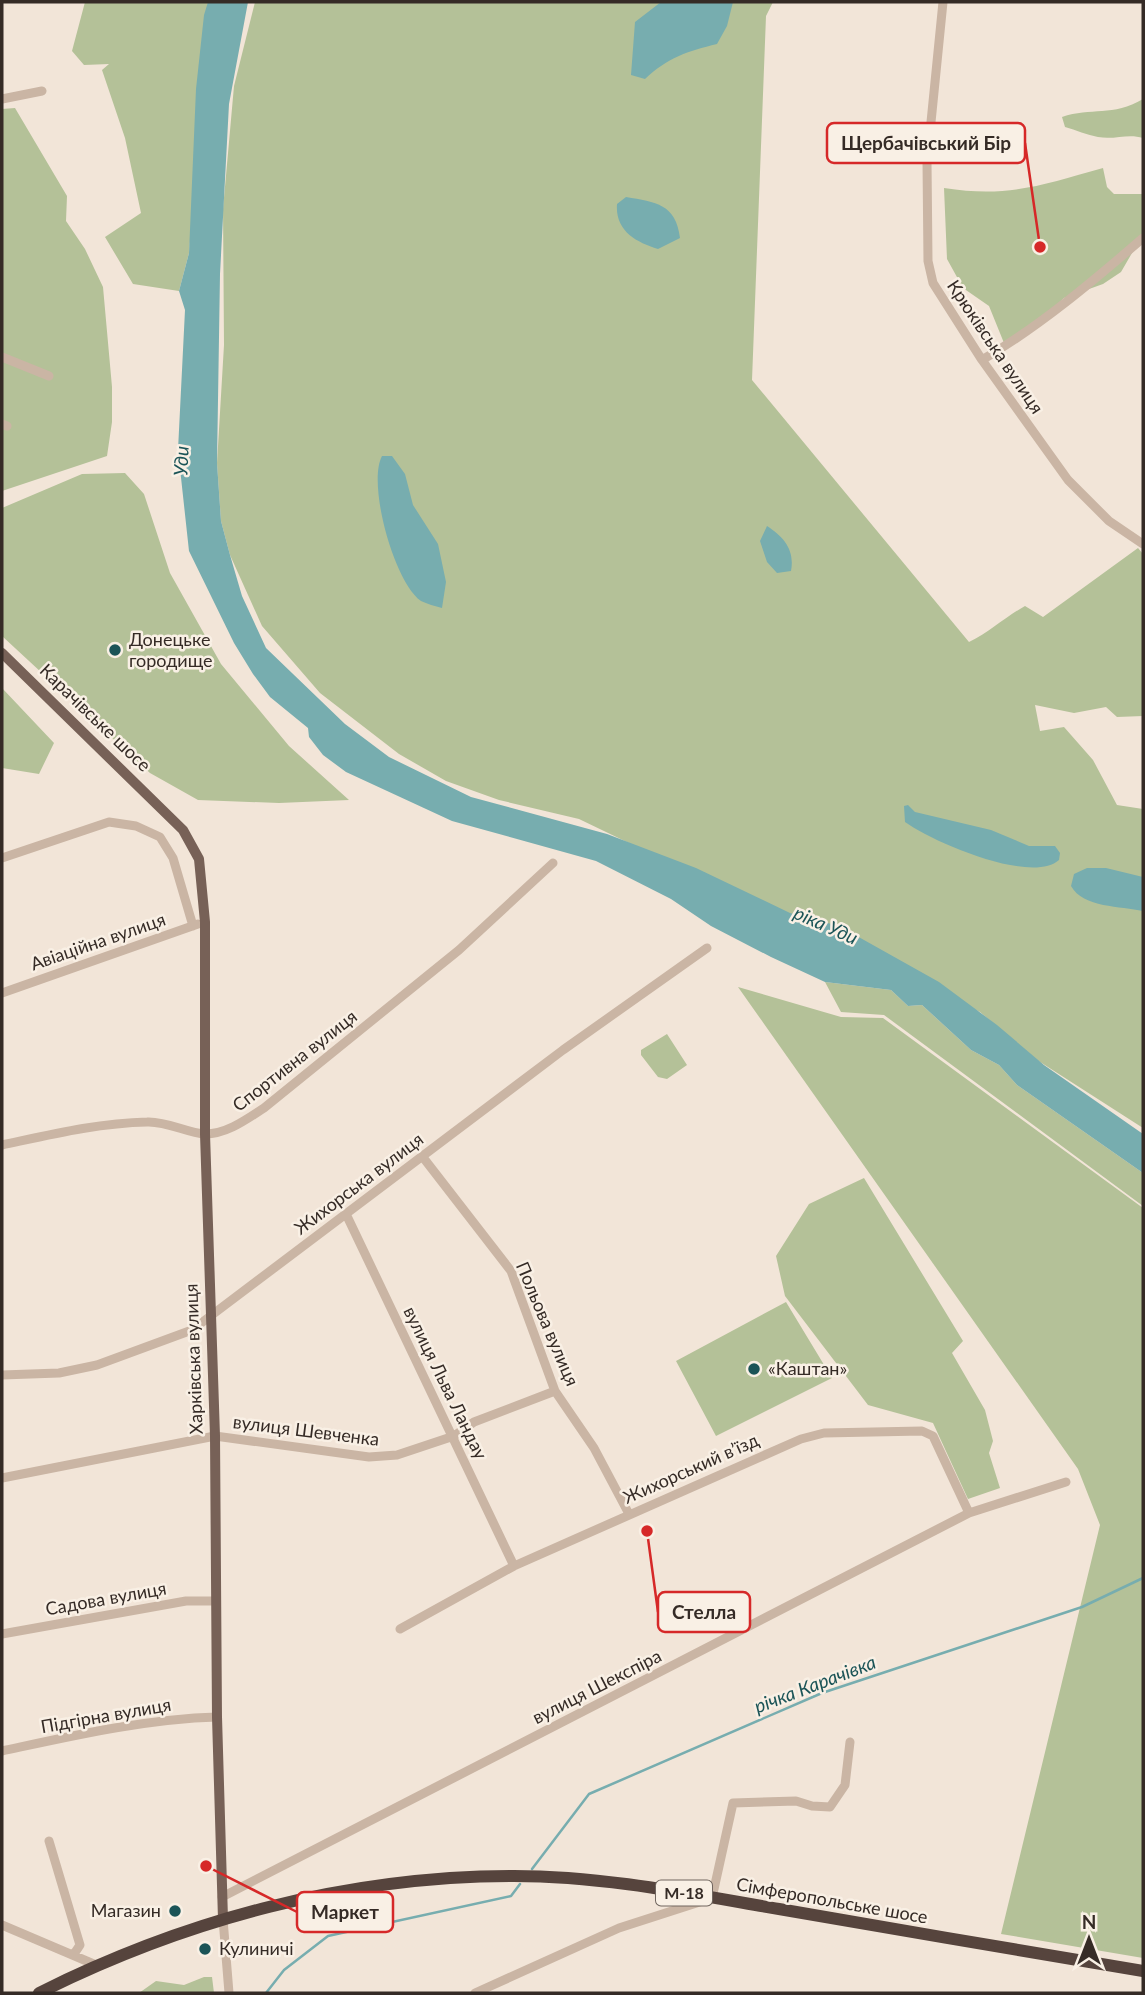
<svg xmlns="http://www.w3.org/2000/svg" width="1145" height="1995" viewBox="0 0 1145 1995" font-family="Lato,sans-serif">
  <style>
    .green { fill: #b4c198 }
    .water { fill: #77adaf }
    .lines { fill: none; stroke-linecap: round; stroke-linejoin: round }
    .stream { stroke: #77adaf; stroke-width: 2.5 }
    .minor { stroke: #cab5a4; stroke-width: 9 }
    .major { stroke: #776157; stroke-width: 10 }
    .highway { stroke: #56443d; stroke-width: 12 }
    .poi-dot { fill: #1b5457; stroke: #f9f0e5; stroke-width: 2.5 }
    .labels { text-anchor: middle; stroke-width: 5; stroke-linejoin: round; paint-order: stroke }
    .shield { fill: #f9f0e5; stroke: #70665f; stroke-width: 2 }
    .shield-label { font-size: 16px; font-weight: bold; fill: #352b26 }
    .street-label { font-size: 18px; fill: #352b26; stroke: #f9f0e5 }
    .poi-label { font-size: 18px; fill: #352b26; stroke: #f9f0e5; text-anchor: start }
    .water-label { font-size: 19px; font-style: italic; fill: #1b5457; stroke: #f9f0e5 }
    .leader { fill: none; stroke: #d62828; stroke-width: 2.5 }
    .callout-dot { fill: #d62828; stroke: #f9f0e5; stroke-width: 2.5 }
    .callout { fill: #f9f0e5; stroke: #d62828; stroke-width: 2.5 }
    .callout-label { font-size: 19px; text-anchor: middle; font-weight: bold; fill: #352b26 }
  </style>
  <rect width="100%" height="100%" fill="#f2e5d8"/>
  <path class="green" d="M85,2H209L189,253L179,291L133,284L105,237L141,213L125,138L102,70L109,64L84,65L72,51Z
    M255,2H773L766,16L752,380L969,642C990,632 1005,617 1025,606L1043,617L1138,548L1143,554V716L1117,717L1106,707L1074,713L1035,705L1040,731L1064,727L1093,760L1117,805L1143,809V1128L1037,1060L980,1012L579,819L499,800L446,781L399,754L320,693L262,626L230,555L221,521L217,463L224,345L223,209L234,86Z
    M1143,99V138C1128,133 1115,140 1098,137C1087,135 1076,130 1065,127L1062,117C1091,107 1113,117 1143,99Z
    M15,108L67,196L66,221L85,249L103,287L112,387V422L107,456L2,491V109Z
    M1103,168L1107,187L1114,194H1143V234L1121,272L1103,284L1064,298L1025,334L1004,343L989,306L963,288L947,259L944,188C1008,198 1042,185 1103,168Z
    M125,473L144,494L170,573L221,664L289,746L349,800L279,803L198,800L150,773L2,636V508L82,474Z
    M2,688L54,743L39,774L2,768Z
    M825,982L891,990L908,1006L922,1005L971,1050L999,1065L1017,1085L1143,1173V1206L884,1015L841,1012Z
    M738,987L841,1017L883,1018L1143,1208V1958L1001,1934L1100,1525L1078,1469Z
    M667,1034L687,1065L667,1079L658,1077L641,1055V1050Z
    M864,1178L963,1341L952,1353L985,1410L993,1441L989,1453L1000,1488L968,1499L933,1423L868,1405L785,1296L776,1256L809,1204Z
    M786,1302L832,1378L716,1436L676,1361Z
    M204,1977H212L214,1993H139L156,1981L184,1985Z"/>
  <path class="water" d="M208,2H248L229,104L220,274L217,463L221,521L230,555L242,596L266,648L345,724L389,757L471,797L607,834L696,868L790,913L839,926L939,982L997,1025L1044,1065L1143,1134V1173L1017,1085L999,1065L971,1050L922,1005L908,1006L891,990L825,982L771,957L711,926L671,899L596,861L452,821L346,772L323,755L309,737L308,728L270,697L253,674L234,643L189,551L178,450L185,310L179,291L189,253L196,89L204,15Z
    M661,2H733L727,26L717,44C688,51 667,58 645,79L631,75L635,22Z
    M626,197C656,202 676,204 680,238L658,249C636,242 615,231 617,204Z
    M382,456H392L405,474L413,505L438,544L446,582L442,608C435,606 427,604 421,601C394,582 367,484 382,456Z
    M767,526C784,537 795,550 791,571L777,573L767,562L760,541Z
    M908,805L915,812L991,830L1029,846H1055L1060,853L1059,860C1031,885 931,841 905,822L904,806Z
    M1087,868H1106L1143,877V911C1121,906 1083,908 1071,886L1074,874Z"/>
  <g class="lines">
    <path class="stream" d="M532,1869L589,1794L822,1693L1082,1607L1143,1578
      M266,1993L284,1970L328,1936L511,1896L520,1884"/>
    <path class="minor" d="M943,2L927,162L928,261L933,283L982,360L1068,480L1109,521L1143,544
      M2,99L42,91
      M2,357L49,376
      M982,360C1040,326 1092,282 1143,238
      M2,424L7,426
      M2,858L109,822L136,826L160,837L173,858L193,926
      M2,993L198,924
      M2,1145C49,1135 98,1123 147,1122C167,1121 187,1133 205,1134C227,1134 247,1119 264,1108L459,950L553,863
      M422,1156L511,1271L555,1391L594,1448L629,1514
      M346,1214L514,1566
      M2,1375L59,1373L97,1365L192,1330L563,1050L707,948
      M2,1478L215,1436L369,1457L397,1455L454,1436L474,1422L555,1391
      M400,1629L514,1566L801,1439L824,1433L922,1431L933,1436L969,1513
      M2,1634L186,1601H215
      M2,1751C72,1736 145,1719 217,1717
      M49,1841L80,1945L74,1954
      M222,1897L969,1513L1066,1482
      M223,1919L229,1993
      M2,1925L96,1965
      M475,1993L619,1928L712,1898L733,1803L796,1801L812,1806L830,1807L845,1785L850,1742"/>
    <path class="major" d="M2,653L183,830L199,859L205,922V1134L215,1436L217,1717L223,1919"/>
    <path class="highway" d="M39,1993C187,1919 348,1876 514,1876C603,1876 691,1894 779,1909C900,1930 1022,1951 1143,1971"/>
  </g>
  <g class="poi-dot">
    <circle cx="115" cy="650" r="7"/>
    <circle cx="754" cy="1369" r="7"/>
    <circle cx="175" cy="1911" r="7"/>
    <circle cx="205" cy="1949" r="7"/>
  </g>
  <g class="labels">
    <rect class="shield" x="656" y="1880.5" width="56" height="25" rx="5"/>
    <g class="shield-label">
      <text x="684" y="1899">М-18</text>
    </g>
    <g class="street-label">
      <text transform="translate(995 347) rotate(56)" y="6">Крюківська вулиця</text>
      <text transform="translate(95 718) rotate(44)" y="6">Карачівське шосе</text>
      <text transform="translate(98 942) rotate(-19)" y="6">Авіаційна вулиця</text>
      <text transform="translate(295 1061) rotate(-38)" y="6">Спортивна вулиця</text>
      <text transform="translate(359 1184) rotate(-37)" y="6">Жихорська вулиця</text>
      <text transform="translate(547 1324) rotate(67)" y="6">Польова вулиця</text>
      <text transform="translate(194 1359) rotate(-92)" y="6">Харківська вулиця</text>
      <text transform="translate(445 1383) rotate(64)" y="6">вулиця Льва Ландау</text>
      <text transform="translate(306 1431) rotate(7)" y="6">вулиця Шевченка</text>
      <text transform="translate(691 1469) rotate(-24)" y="6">Жихорський в’їзд</text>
      <text transform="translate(106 1599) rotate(-10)" y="6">Садова вулиця</text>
      <text transform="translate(597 1687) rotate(-27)" y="6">вулиця Шекспіра</text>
      <text transform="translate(106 1716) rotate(-10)" y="6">Підгірна вулиця</text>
      <text transform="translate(832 1901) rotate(10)" y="6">Сімферопольське шосе</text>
    </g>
    <g class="poi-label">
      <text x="129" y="646">Донецьке<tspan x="129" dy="21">городище</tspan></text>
      <text x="768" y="1375">«Каштан»</text>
      <text x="161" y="1917" text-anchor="end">Магазин</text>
      <text x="219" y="1955">Кулиничі</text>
    </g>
    <g class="water-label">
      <text transform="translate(181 461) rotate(-87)" y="7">Уди</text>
      <text transform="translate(826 925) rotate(24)" y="7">ріка Уди</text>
      <text transform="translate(815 1684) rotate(-21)" y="7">річка Карачівка</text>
    </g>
  </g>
  <path class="leader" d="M1040 247L1025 143M647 1531L658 1612M206 1866L297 1912"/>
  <g class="callout-dot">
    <circle cx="1040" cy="247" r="7"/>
    <circle cx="647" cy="1531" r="7"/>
    <circle cx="206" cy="1866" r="7"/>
  </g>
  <g class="callout">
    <rect x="827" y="123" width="198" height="40" rx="7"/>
    <rect x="658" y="1592" width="92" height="40" rx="7"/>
    <rect x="297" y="1892" width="96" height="40" rx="7"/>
  </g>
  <g class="callout-label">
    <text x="926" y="150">Щербачівський Бір</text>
    <text x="704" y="1619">Стелла</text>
    <text x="345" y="1919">Маркет</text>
  </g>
  <rect width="1145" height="1995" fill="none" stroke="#352b26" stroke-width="7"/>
  <g transform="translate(1089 1939)" stroke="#f9f0e5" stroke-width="5" paint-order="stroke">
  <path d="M0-5L12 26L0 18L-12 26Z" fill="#352b26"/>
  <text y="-10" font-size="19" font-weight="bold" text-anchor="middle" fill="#352b26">N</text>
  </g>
</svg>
